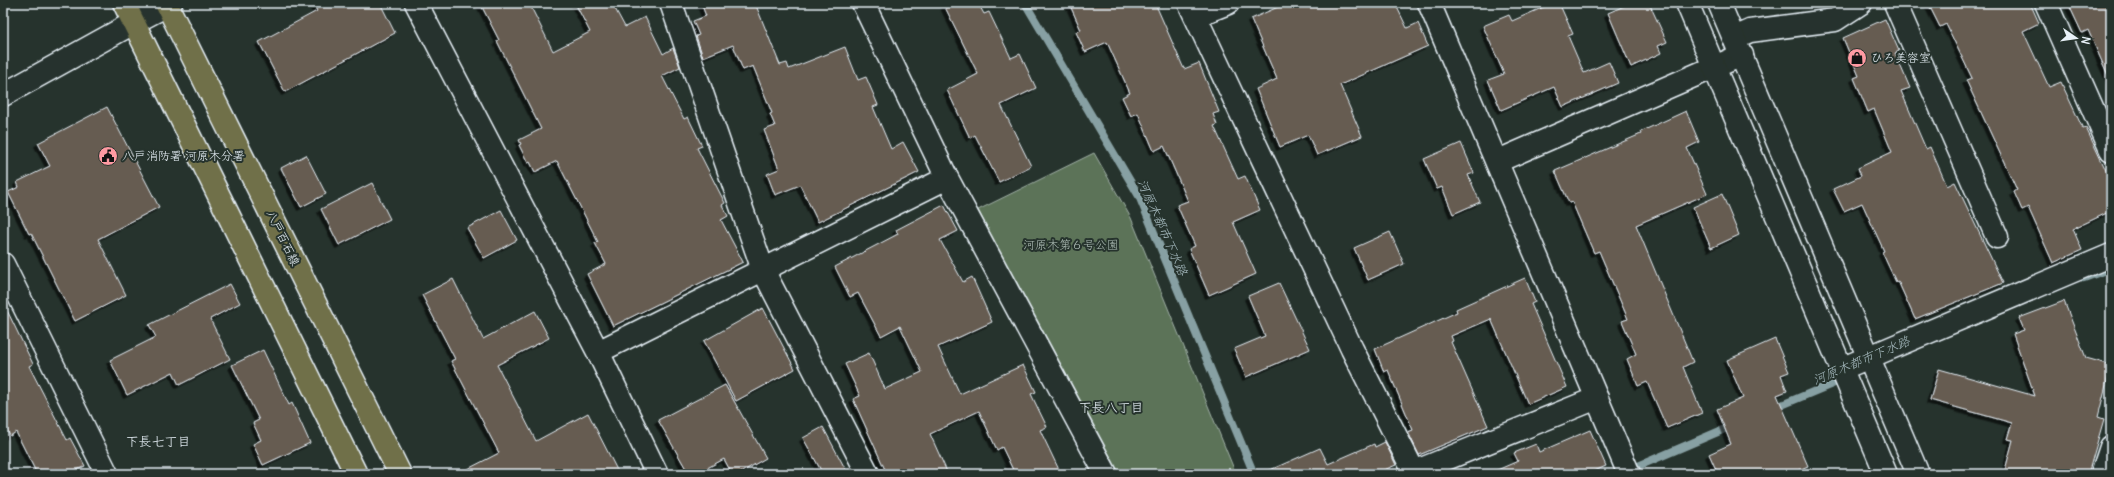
<svg xmlns="http://www.w3.org/2000/svg" width="2114" height="477" viewBox="0 0 2114 477" font-family="Delius,'Klee One',sans-serif">
  <style>
    .green { fill: #5c7358; stroke: #a2b2a8 }
    .lines { fill: none; stroke-linecap: round; stroke-linejoin: round }
    .stream { stroke: #87a0a3; stroke-width: 8 }
    .building { fill: #665b51; stroke: #e8f1f8; filter: url(#shadow) }
    .street-casing { stroke: #e8f1f8; stroke-width: 25 }
    .secondary-casing { stroke: #e8f1f8; stroke-width: 25 }
    .primary-casing { stroke: #e8f1f8; stroke-width: 25 }
    .street { stroke: #26332d; stroke-width: 22 }
    .secondary { stroke: #26332d; stroke-width: 22 }
    .primary { stroke: #70704a; stroke-width: 22 }
    .labels { text-anchor: middle; stroke-width: 4; stroke-linejoin: round; paint-order: stroke }
    .poi-label { font-size: 12px; fill: #e8f1f8; stroke: #26332d; text-anchor: start }
    .street-label { font-size: 12px; fill: #e8f1f8; stroke: #26332d }
    .park-label { font-size: 12px; fill: #b0bfb8; stroke: #26332d }
    .water-label { font-size: 13px; font-style: italic; fill: #a7bbc0; stroke: #26332d }
    .neighbourhood-label { font-size: 13px; fill: #e8f1f8; stroke: #26332d }
  </style>
  <defs>
    <filter id="shadow"><feDropShadow dx="-3.5" dy="3.5" stdDeviation="0" flood-color="#0009"/></filter>
  </defs>
  <rect width="100%" height="100%" fill="#26332d"/>
  <filter id="ink" filterUnits="userSpaceOnUse"><feTurbulence type="fractalNoise" baseFrequency=".025" numOctaves="2"/><feDisplacementMap in="SourceGraphic" scale="8" xChannelSelector="R" yChannelSelector="G"/><feConvolveMatrix kernelMatrix="1 2 1 2 8 2 1 2 1" color-interpolation-filters="sRGB"/></filter>
  <g filter="url(#ink)">
    <path class="green" d="M1094,153L1131,218L1236,474H1120L978,210Z"/>
    <g class="lines">
      <path class="stream" d="M1025,3L1139,196L1254,474
        M2084,278L2111,268
        M1772,409L1844,379
        M1629,470L1734,425"/>
    </g>
    <path class="building" d="M313,3H380L395,33L285,92L259,42L317,11Z
      M480,3H529L553,51L590,32L575,3H612L625,27L645,17L663,54L673,48L680,67L662,76L684,119L688,117L702,146L697,148L725,203L722,205L728,216L721,220L743,262L613,326L587,274L606,264L595,243L598,242L557,161L535,172L530,162L528,163L519,145L521,144L519,140L541,129L497,41L499,40Z
      M701,3H755L780,65L787,63L789,69L845,47L858,80L866,77L878,105L873,107L891,149L903,142L919,172L818,222L800,185L775,195L767,174L779,169L764,130L775,126L770,114L772,113L753,66L743,70L733,45L703,57L696,36L699,35L693,21L706,16Z
      M943,3H978L984,14L989,12L1011,58L1020,54L1036,88L1001,105L1031,166L999,182L975,135L970,138L947,90L978,74Z
      M1069,3H1155L1184,69L1199,63L1219,112L1213,114L1217,125L1214,126L1238,179L1245,176L1260,210L1233,222L1256,274L1209,295L1189,249L1195,246L1177,205L1188,201L1164,146L1154,151L1138,113L1131,116L1122,97L1130,93L1107,42L1085,52L1076,32L1081,30Z
      M1287,3H1395L1407,28L1418,23L1428,46L1340,85L1362,136L1317,155L1308,135L1280,147L1256,89L1277,79L1251,19Z
      M1553,3H1559L1573,34L1568,36L1584,73L1609,62L1618,83L1563,107L1554,87L1501,110L1488,80L1504,74L1483,26L1509,15L1512,21Z
      M1631,3H1649L1667,42L1658,46L1661,53L1631,67L1608,13Z
      M1928,3H2030L2039,23L2023,31L2049,87L2061,82L2083,129L2086,128L2111,181V211L2073,229L2082,250L2053,263L2028,207L2022,210L2014,192L2017,190L1966,80L1972,78L1946,24L1940,27Z
      M2068,3H2105L2111,16V82L2088,30L2082,33Z
      M1885,19L1899,51L1895,53L1910,88L1901,91L1926,149L1930,147L1947,186L1955,182L2003,283L1915,319L1898,281L1896,282L1882,252L1884,251L1862,203L1844,211L1833,189L1861,176L1858,168L1892,152L1874,109L1868,112L1854,78L1859,76L1843,38Z
      M107,107L159,207L98,239L126,295L75,321L31,233L29,234L8,192L19,187L17,182L50,166L38,143Z
      M1686,111L1699,142L1687,148L1707,194L1636,225L1693,362L1683,367L1702,413L1667,428L1647,382L1638,386L1627,359L1636,354L1622,321L1628,319L1599,251L1594,253L1572,202L1569,203L1555,171L1641,134L1640,132Z
      M1461,143L1474,173L1468,175L1480,202L1453,214L1442,187L1437,189L1424,159Z
      M306,155L326,194L301,207L281,168Z
      M372,183L390,219L339,245L321,209Z
      M1722,194L1739,235L1711,248L1693,207Z
      M944,205L958,231L940,240L963,282L972,277L992,322L938,347L960,394L1023,365L1036,392L1031,394L1047,427L1040,430L1061,474H1015L1002,447L997,450L979,411L930,434L948,474H887L853,399L860,396L845,364L869,353L885,389L922,372L900,326L881,336L858,293L850,297L835,267L898,234L896,230Z
      M501,210L517,240L484,258L467,228Z
      M1390,232L1404,264L1368,280L1354,248Z
      M1525,278L1535,302L1531,304L1567,387L1528,404L1491,319L1451,336L1453,341L1451,342L1488,426L1419,455L1408,432L1413,430L1388,370L1384,372L1375,349L1457,312L1456,309Z
      M453,279L483,339L535,311L549,338L497,365L536,441L588,413L619,474H458L499,453L451,361L455,359L422,295Z
      M1279,283L1310,349L1246,377L1234,349L1265,336L1248,296Z
      M230,284L240,303L210,319L230,359L179,385L173,372L127,395L110,360L156,337L149,325Z
      M2064,301L2086,358L2111,365L2098,417L2104,419L2088,474H2004L2013,440L2007,439L2012,423L1930,400L1939,369L2035,396L2013,334L2024,330L2019,318Z
      M3,302L33,364L29,366L67,440L70,438L85,466L69,474H37L16,432L10,436L3,422Z
      M763,308L795,369L736,401L704,341Z
      M1775,339L1789,372L1781,375L1787,391L1777,395L1808,466L1790,474H1718L1709,454L1731,444L1717,409L1743,398L1727,360Z
      M263,350L289,405L292,403L310,443L263,465L253,444L261,440L253,423L259,420L232,365Z
      M725,385L766,458L738,474H732L724,459L696,474H689L658,420Z
      M823,427L848,474H823L803,438Z
      M1590,430L1606,466L1588,474H1488L1518,461L1514,453L1536,444L1539,452Z
      M1385,442L1396,465L1375,474H1261L1320,448L1328,464L1374,444L1375,447Z"/>
    <g class="lines">
      <g class="street-casing">
        <path id="street" d="M416,3L598,352L657,474
          M671,3L763,270L868,474
          M863,3L947,178L1106,474
          M1189,3L1352,349L1415,474
          M1429,3L1629,474
          M1895,3L1997,237
          M2046,3L2111,150
          M1195,16L1228,3
          M1734,38L1750,31L1835,20L1861,3
          M3,95L135,22
          M1498,161L1742,55
          M3,264L107,474
          M598,352L947,178
          M1841,369L2111,255
          M1414,472L1597,398
          M2102,474L2111,447"/>
      </g>
      <g class="secondary-casing">
        <path id="secondary" d="M1687,3L1886,474
          M1719,3L1918,474
          M135,22L171,3"/>
      </g>
      <g class="primary-casing">
        <path id="primary" d="M124,3L356,474
          M166,3L400,474"/>
      </g>
      <use href="#street" class="street"/>
      <use href="#secondary" class="secondary"/>
      <use href="#primary" class="primary"/>
    </g>
  </g>
  <defs>
    <g id="shop-disc" transform="scale(1)"><circle r="9.5" fill="#ff9aa2" stroke="#26332d"/><path d="M-5-2.5h2.3a2.7 3.5 0 0 1 5.4 0H5L5.5 6h-11ZM-1.5-2.5h3a1.5 2.3 0 0 0-3 0Z" fill="#111"/></g>
    <g id="civic-disc" transform="scale(1)"><circle r="9.5" fill="#ff9aa2" stroke="#26332d"/><path d="M-.6-6.5H3V-4.5H.6V-3L4-1V1h2V6H-6V1h2V-1L-.6-3ZM-1.2 2.5V6h2.4V2.5Z" fill="#111"/></g>
  </defs>
  <g fill-rule="evenodd">
    <use href="#shop-disc" x="1857" y="58"/>
    <use href="#civic-disc" x="108" y="156"/>
  </g>
  <g class="labels">
    <g class="poi-label">
      <text x="1871" y="62">ひろ美容室</text>
      <text x="122" y="160">八戸消防署 河原木分署</text>
    </g>
    <g class="street-label">
      <text transform="translate(283 238) rotate(64)" y="4">八戸百石線</text>
    </g>
    <g class="park-label">
      <text x="1071" y="249">河原木第６号公園</text>
    </g>
    <g class="water-label">
      <text transform="translate(1163 227) rotate(66)" y="5">河原木都市下水路</text>
      <text transform="translate(1861 360) rotate(-23)" y="5">河原木都市下水路</text>
    </g>
    <g class="neighbourhood-label">
      <text x="1111" y="412">下長八丁目</text>
      <text x="158" y="446">下長七丁目</text>
    </g>
  </g>
  <rect width="2114" height="477" fill="none" stroke="#26332d" stroke-width="16"/>
  <rect x="8" y="8" width="2098" height="461" fill="none" stroke="#e8f1f8" stroke-width="1.5" filter="url(#ink)"/>
  <g transform="translate(2076 38) rotate(103)" stroke="#26332d" stroke-width="3" paint-order="stroke">
  <path d="M0-3L7 15L0 10L-7 15Z" fill="#e8f1f8"/>
  <text y="-6" font-size="11" font-weight="bold" text-anchor="middle" fill="#e8f1f8">N</text>
  </g>
</svg>
